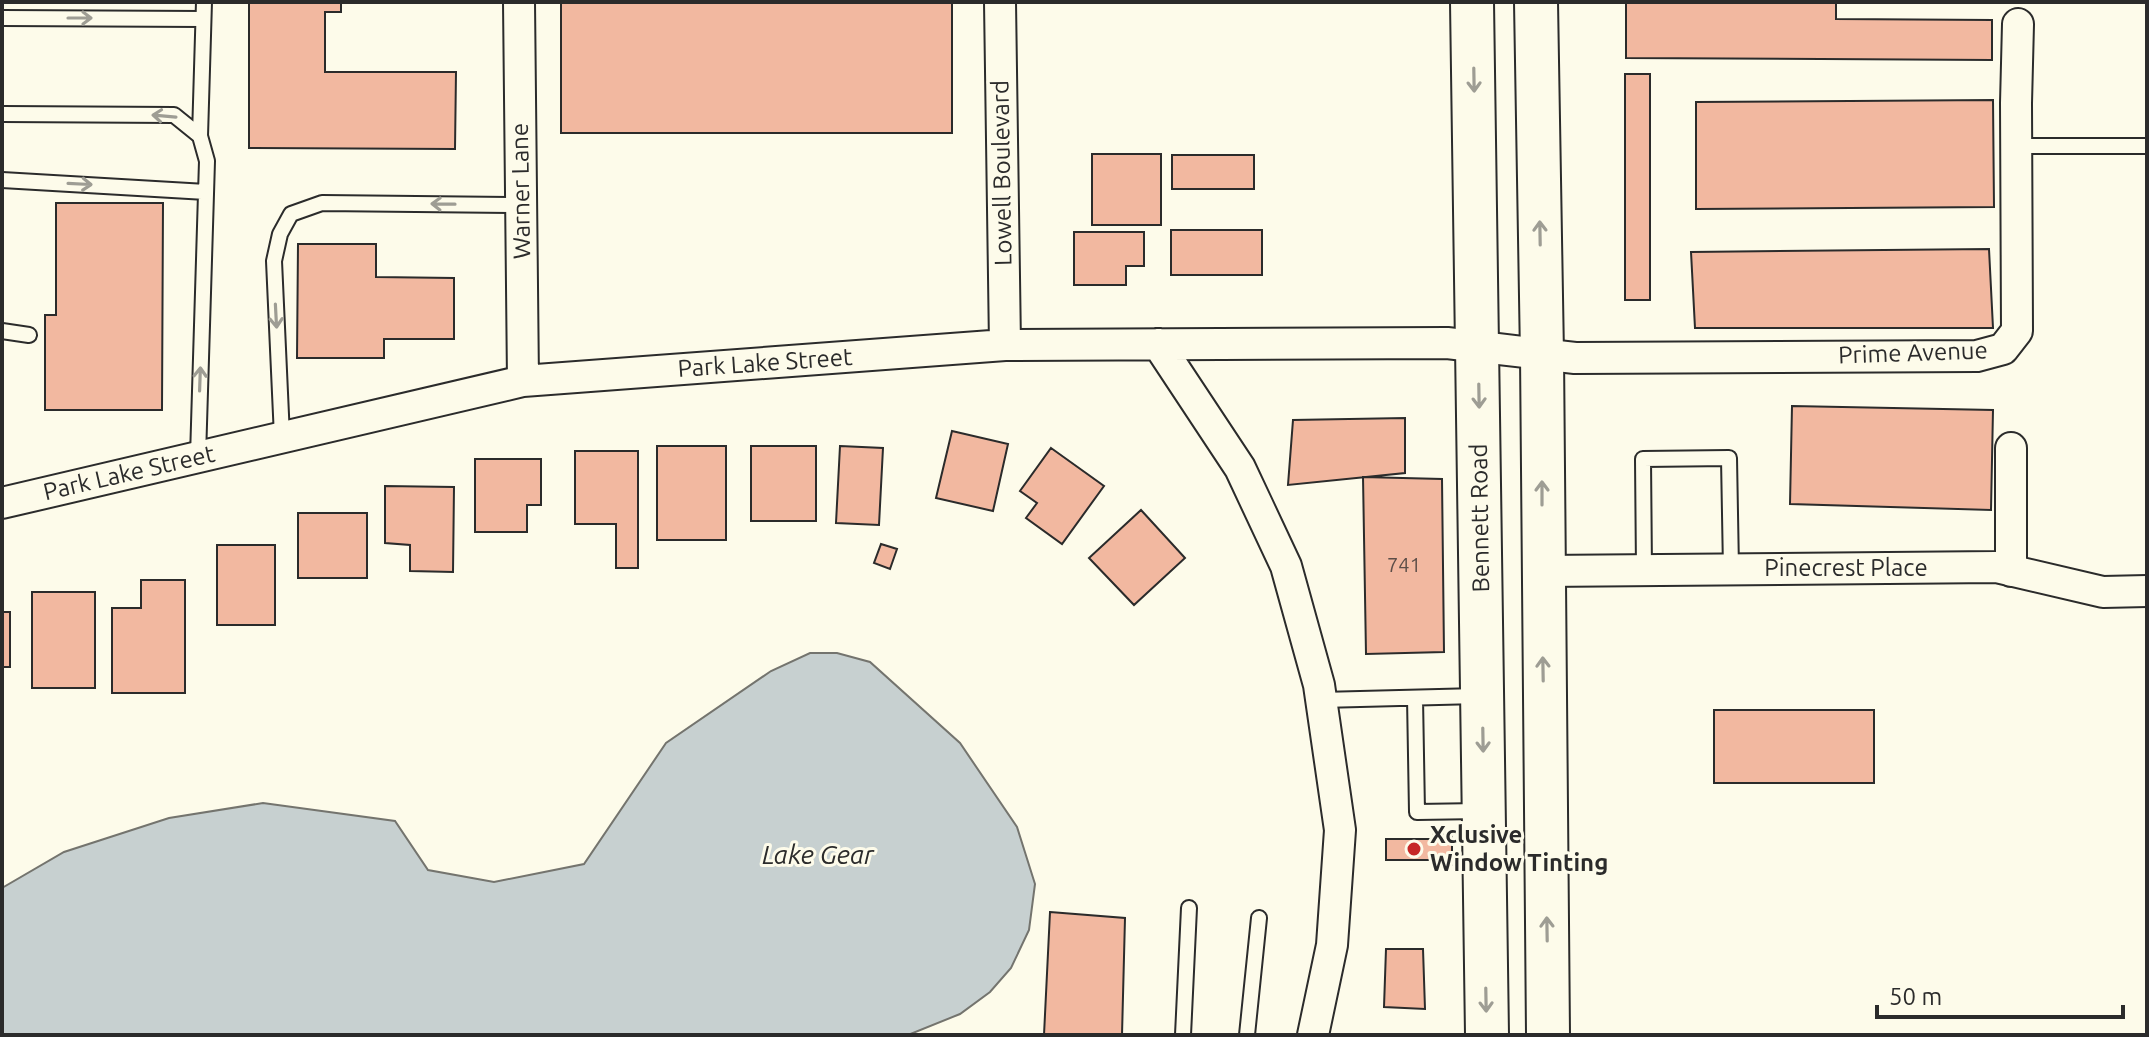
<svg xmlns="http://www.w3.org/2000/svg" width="2149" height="1037" viewBox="0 0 2149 1037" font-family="Ubuntu,sans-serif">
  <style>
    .water { fill: #c7d0d0; stroke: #74746e; stroke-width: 2 }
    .building { fill: #f2b8a0; stroke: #2b2b2b; stroke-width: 2 }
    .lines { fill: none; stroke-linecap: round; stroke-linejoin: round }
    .lane-casing { stroke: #2b2b2b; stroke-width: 18 }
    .street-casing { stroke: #2b2b2b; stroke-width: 34 }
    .secondary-casing { stroke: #2b2b2b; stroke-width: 46 }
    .lane { stroke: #fdfbea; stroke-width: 14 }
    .street { stroke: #fdfbea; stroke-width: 30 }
    .secondary { stroke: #fdfbea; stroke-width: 42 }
    .oneway { stroke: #9e9d94 }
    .poi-dot { fill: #c62828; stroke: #fdfbea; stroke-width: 3 }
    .labels { text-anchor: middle; stroke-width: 6; stroke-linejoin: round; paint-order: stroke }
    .number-label { font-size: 20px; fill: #5d4e48 }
    .street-label { font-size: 24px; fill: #2b2b2b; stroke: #fdfbea }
    .poi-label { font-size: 24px; font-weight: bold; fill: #2b2b2b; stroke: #fdfbea; text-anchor: start }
    .water-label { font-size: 26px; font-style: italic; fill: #2b2b2b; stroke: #fdfbea }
  </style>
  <rect width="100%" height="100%" fill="#fdfbea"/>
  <path class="water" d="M810,653H837L870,662L960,743L1017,827L1035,884L1029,930L1011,968L990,992L960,1014L908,1035H2V888L64,852L169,818L263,803L395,821L428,870L494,882L584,864L666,743L771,671Z"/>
  <path class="building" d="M249,2H341V12H325V72H456L455,149L249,148Z
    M561,2H952V133H561Z
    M1047,2H1207V3H1047Z
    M1626,2H1836V19L1992,20V60L1626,58Z
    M1625,74H1650V300H1625Z
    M1993,100L1994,207L1696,209V102Z
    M1092,154H1161V225H1092Z
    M1172,155H1254V189H1172Z
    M56,203H163L162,410H45V315H56Z
    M1171,230H1262V275H1171Z
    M1074,232H1144V266H1126V285H1074Z
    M298,244H376V277L454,278V339H384V358H297Z
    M1989,249L1993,328H1695L1691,252Z
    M1792,406L1993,410L1991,510L1790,504Z
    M1405,418V473L1288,485L1293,420Z
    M952,431L1008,444L993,511L936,498Z
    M657,446H726V540H657Z
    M751,446H816V521H751Z
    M840,446L883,448L879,525L836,523Z
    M1051,448L1104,486L1062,544L1026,518L1037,503L1020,491Z
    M575,451H638V568H616V524H575Z
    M475,459H541V505H527V532H475Z
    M1363,477L1442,479L1444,652L1366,654Z
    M385,486L454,487L453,572L410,571V545L385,543Z
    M1141,510L1185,558L1134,605L1089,558Z
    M298,513H367V578H298Z
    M881,544L897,549L890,569L874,563Z
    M217,545H275V625H217Z
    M141,580H185V693H112V608H141Z
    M32,592H95V688H32Z
    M2,612H10V667H2Z
    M1714,710H1874V783H1714Z
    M1433,834H1452V865H1433V860H1386V839H1433Z
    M1050,912L1125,918L1122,1035H1044Z
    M1386,949H1423L1425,1009L1384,1007Z"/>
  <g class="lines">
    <g class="lane-casing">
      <path id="lane" d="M2,18L203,19
        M2,114L174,115L200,136L207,161L198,457
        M200,136L204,2
        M2016,146H2147
        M2,180L206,192
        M2,331L29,335
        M282,437L274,261L280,234L291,214L322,203L521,205
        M1644,570L1643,459L1729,458L1731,569
        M1415,698L1417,812L1480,811
        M1321,700L1478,696
        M1183,1035L1189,908
        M1247,1035L1259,918"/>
    </g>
    <g class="street-casing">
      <path id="street" d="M519,2L523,381
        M1000,2L1005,345
        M1158,344L1240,468L1286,566L1319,685L1340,830L1332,945L1313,1035
        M2011,448V571
        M2,503L523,381L1005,345L1447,343L1575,358L1977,356L2003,349L2017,331L2016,103L2018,24
        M1542,571L1996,567L2103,592L2147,591"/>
    </g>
    <g class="secondary-casing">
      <path id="secondary" d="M1472,2L1487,1035
        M1536,2L1542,355L1548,1035"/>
    </g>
    <use href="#lane" class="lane"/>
    <use href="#street" class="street"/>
    <use href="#secondary" class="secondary"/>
  </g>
  <defs><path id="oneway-shaft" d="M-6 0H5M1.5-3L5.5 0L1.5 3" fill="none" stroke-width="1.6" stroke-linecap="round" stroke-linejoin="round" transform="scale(2)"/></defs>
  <g class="oneway">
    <use href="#oneway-shaft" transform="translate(80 18)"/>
    <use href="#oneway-shaft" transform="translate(1474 80) rotate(89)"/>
    <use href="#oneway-shaft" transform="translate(164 116) rotate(-175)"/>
    <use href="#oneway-shaft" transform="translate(80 184) rotate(3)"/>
    <use href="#oneway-shaft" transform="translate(443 204) rotate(-179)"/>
    <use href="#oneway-shaft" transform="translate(1540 233) rotate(-91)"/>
    <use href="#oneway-shaft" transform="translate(276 316) rotate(87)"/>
    <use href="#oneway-shaft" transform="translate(200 379) rotate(-88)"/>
    <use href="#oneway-shaft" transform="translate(1479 396) rotate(89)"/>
    <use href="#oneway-shaft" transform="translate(1542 493) rotate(-90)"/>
    <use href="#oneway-shaft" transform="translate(1543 669) rotate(-91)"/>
    <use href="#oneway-shaft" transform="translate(1483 740) rotate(89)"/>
    <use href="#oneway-shaft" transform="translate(1547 929) rotate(-91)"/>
    <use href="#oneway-shaft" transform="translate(1486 1000) rotate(89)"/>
  </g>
  <circle class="poi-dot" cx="1414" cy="849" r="8"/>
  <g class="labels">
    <g class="number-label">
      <text x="1404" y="572">741</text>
    </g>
    <g class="street-label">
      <text transform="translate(1002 173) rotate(-91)" y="8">Lowell Boulevard</text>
      <text transform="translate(521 191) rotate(-91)" y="8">Warner Lane</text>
      <text transform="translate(1913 353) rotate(-2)" y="8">Prime Avenue</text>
      <text transform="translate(765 363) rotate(-4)" y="8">Park Lake Street</text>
      <text transform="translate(129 473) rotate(-13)" y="8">Park Lake Street</text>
      <text transform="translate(1480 518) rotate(-91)" y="8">Bennett Road</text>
      <text x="1846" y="576">Pinecrest Place</text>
    </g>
    <g class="poi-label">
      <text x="1430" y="843">Xclusive<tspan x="1430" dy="28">Window Tinting</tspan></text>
    </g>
    <g class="water-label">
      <text x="818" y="864">Lake Gear</text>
    </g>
  </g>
  <rect width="2149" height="1037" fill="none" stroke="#2b2b2b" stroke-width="8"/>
  <path d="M1877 1005v12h246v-12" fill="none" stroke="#2b2b2b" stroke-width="4"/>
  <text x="1889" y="1005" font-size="24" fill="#2b2b2b" stroke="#fdfbea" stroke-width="6" paint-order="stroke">50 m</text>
</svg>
